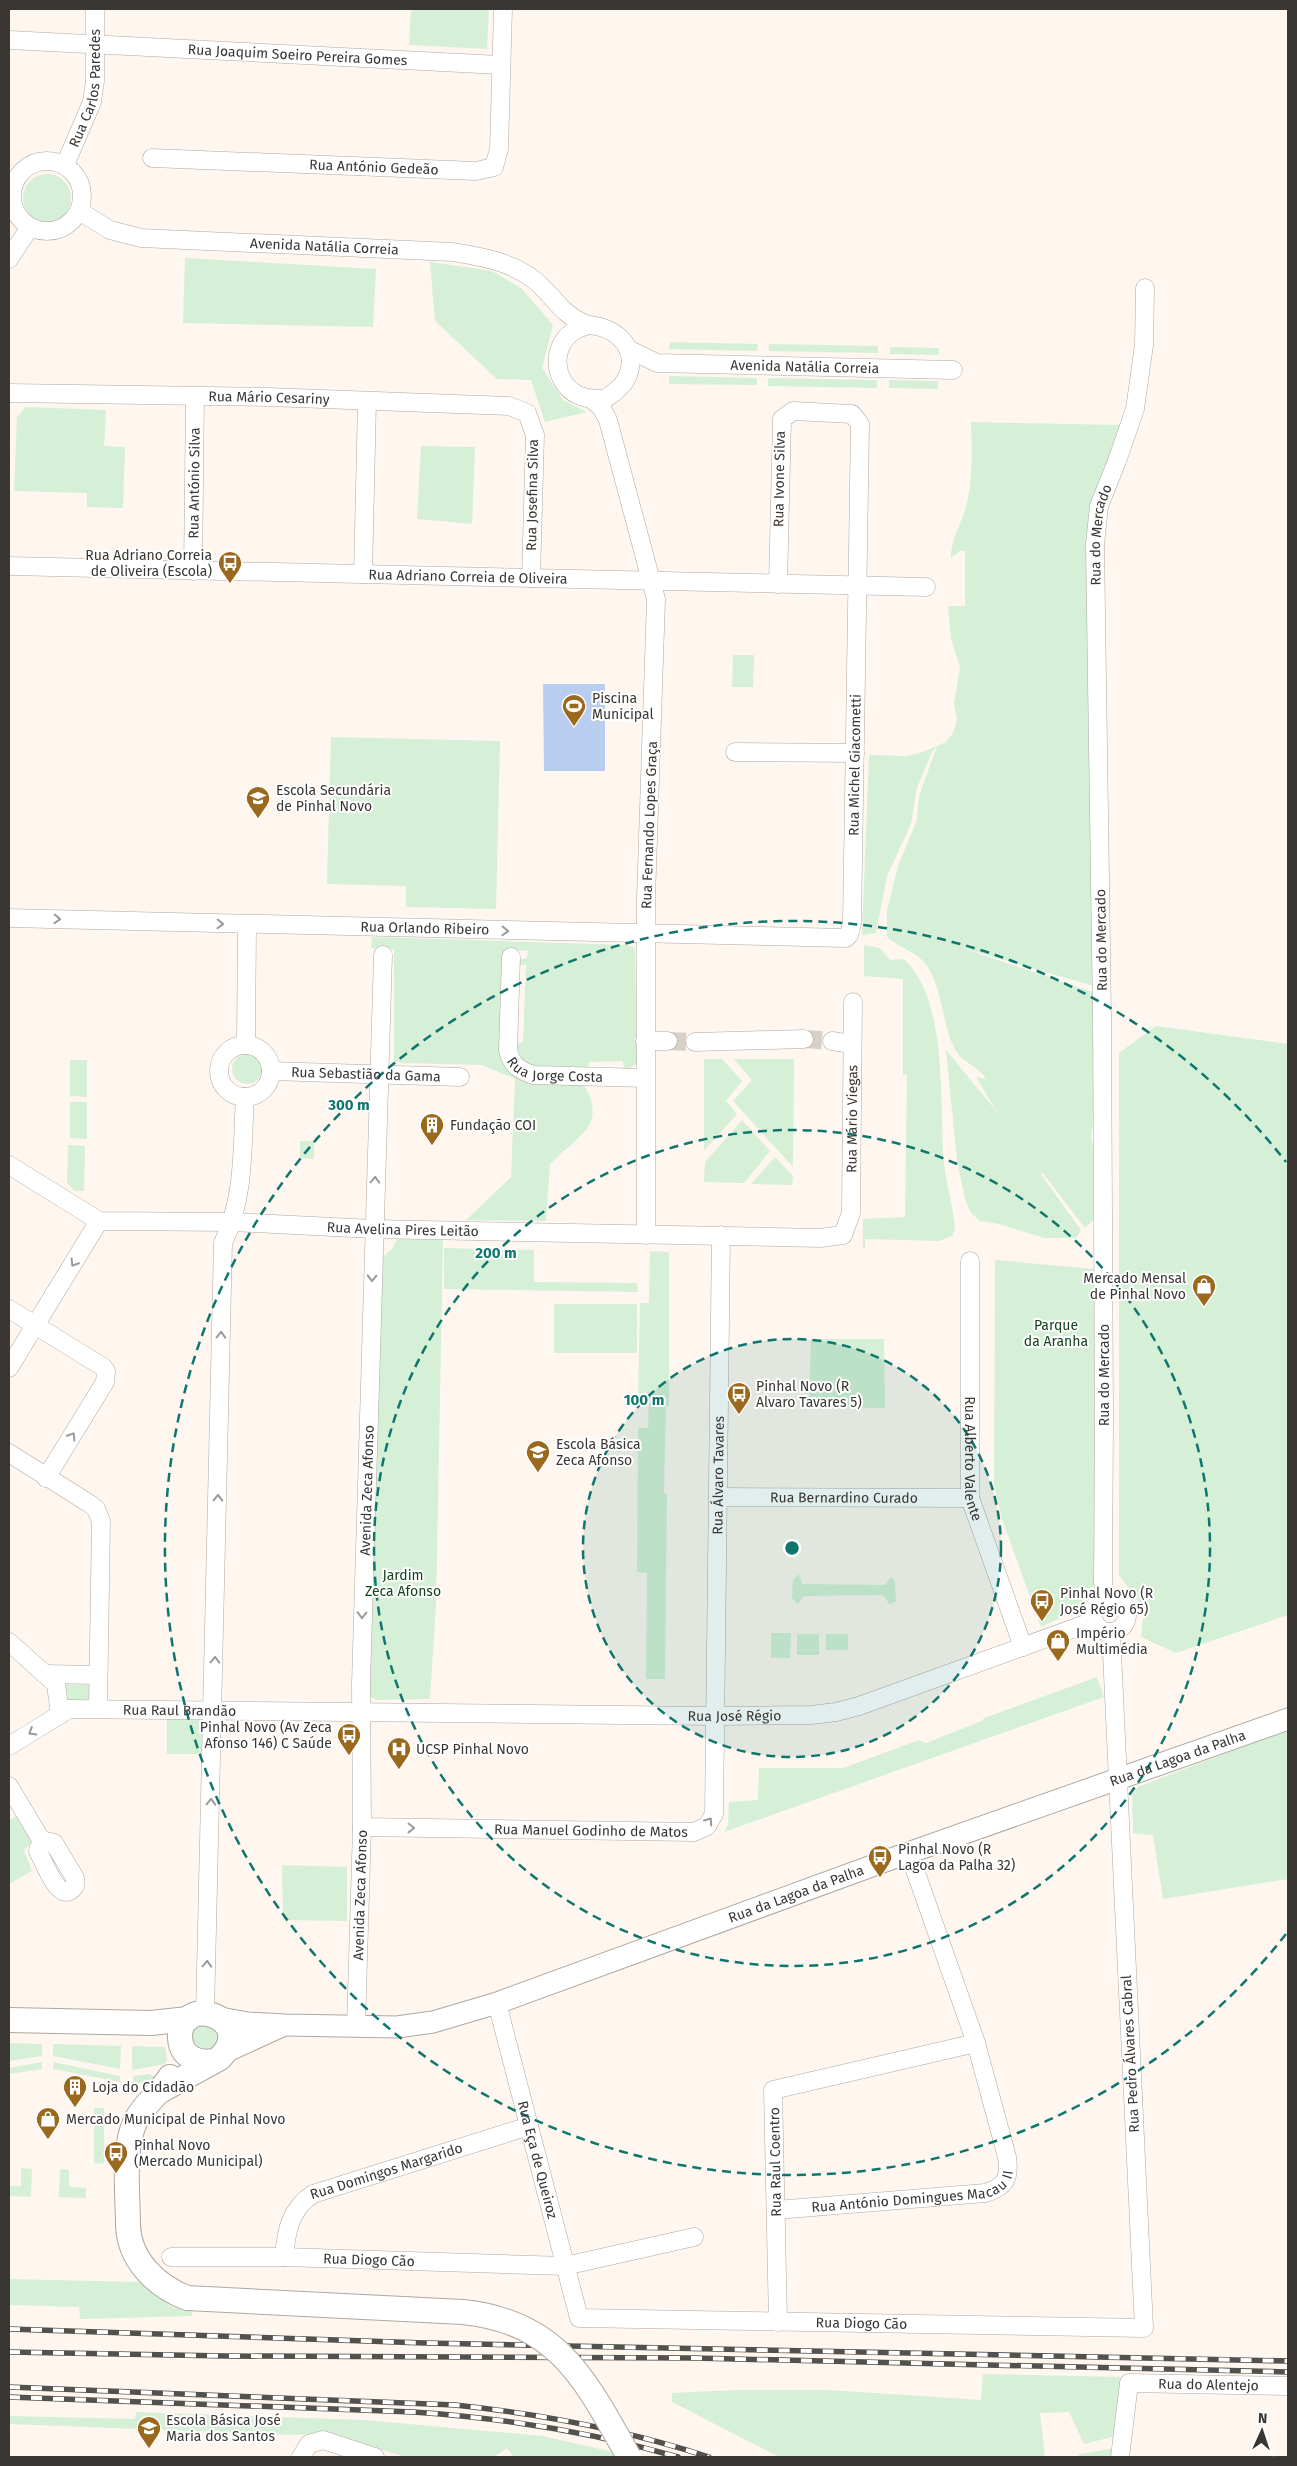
<svg xmlns="http://www.w3.org/2000/svg" width="1297" height="2466" viewBox="0 0 1297 2466" font-family="'Fira Sans',sans-serif">
  <style>
    .green { fill: #d5f0d7 }
    .water { fill: #b9ceef }
    .lines { fill: none; stroke-linecap: round; stroke-linejoin: round }
    .minor-tunnel { stroke: #d7d0c9; stroke-width: 18; stroke-dasharray: 18 9; stroke-linecap: butt }
    .minor-casing { stroke: #afa8a1; stroke-width: 19 }
    .tertiary-casing { stroke: #afa8a1; stroke-width: 23 }
    .secondary-casing { stroke: #afa8a1; stroke-width: 26 }
    .minor { stroke: #fff; stroke-width: 18 }
    .tertiary { stroke: #fff; stroke-width: 21 }
    .secondary { stroke: #fff; stroke-width: 24 }
    .rail-casing { stroke: #54514d; stroke-width: 5.5 }
    .rail { stroke: #fff; stroke-width: 4; stroke-dasharray: 11; stroke-linecap: butt }
    .secondary-bridge-casing { stroke: #afa8a1; stroke-width: 26; stroke-linecap: butt }
    .secondary-bridge { stroke: #fff; stroke-width: 24 }
    .oneway { stroke: #9c9a99 }
    .ring { fill: none; stroke: #0f766e; stroke-width: 2.5; stroke-dasharray: 9 6 }
    .labels { text-anchor: middle; stroke-width: 4; stroke-linejoin: round; paint-order: stroke }
    .street-label { font-size: 14px; fill: #393633; stroke: #fff }
    .poi-label { font-size: 14px; fill: #393633; stroke: #fff; text-anchor: start }
    .park-label { font-size: 14px; fill: #13431d; stroke: #fff }
    .centre { fill: #0f766e; stroke: #fff; stroke-width: 2.5 }
    .ring-label { font-size: 15px; text-anchor: middle; font-weight: bold; fill: #0f766e; stroke: #fff; stroke-width: 4; stroke-linejoin: round; paint-order: stroke }
  </style>
  <rect width="100%" height="100%" fill="#fef6ef"/>
  <path class="green" d="M411,9H489L487,49L409,45Z
    M23 198a24 24 0 1 1 48 0a24 24 0 1 1-48 0Z
    M185,258L376,269L373,327L183,323Z
    M430,262L492,271L522,289L553,325L542,368L563,400L587,412L545,422L531,380L497,379L435,321Z
    M670,342L758,344L757,351L669,349Z
    M769,344L878,346V353L769,351Z
    M890,347L939,348V355L890,354Z
    M669,376L757,378V385L669,384Z
    M768,378L877,380V388L768,386Z
    M889,380L938,381V389L889,388Z
    M26,407L106,410L104,446L125,447L123,508L87,507V493L14,491L17,417Z
    M971,422L1122,425L1095,507L1094,986L959,947L1093,992L1094,1115L1091,1138L1094,1151L1093,1220L1085,1228L1042,1172V1176L1081,1230L1076,1238H1044L999,1224L980,1221L971,1213L965,1199L957,1160L946,1050L997,1112L976,1077L986,1079C982,1069 965,1063 958,1054C942,1031 944,991 927,966C918,952 899,948 887,937V910L898,866L917,820L919,796L937,746L932,752L917,788L911,824L887,876L876,933L862,935L869,755L908,756L925,751L946,742L953,733L957,720L954,703L960,667L951,639L948,606H965V551H960L951,558C951,536 963,522 967,503C973,476 972,450 971,422Z
    M421,446L475,447L472,524L417,519Z
    M733,655H754L753,687H732Z
    M331,737L500,741L496,909L406,907V886L327,884Z
    M372,937L628,945L635,948L637,1064L625,1070L622,1061L589,1062L588,1069C560,1069 540,1075 518,1056L517,1044L523,1042L526,965H519L518,960L527,958L528,951L505,949L504,1053L509,1066L520,1079L583,1084C610,1125 575,1138 550,1164L546,1221L466,1220L511,1177L515,1079L482,1065L402,1063L394,1061V949L371,948Z
    M864,945L880,948L890,960L904,959C949,1001 939,1105 944,1164C947,1186 953,1207 955,1228L952,1236L939,1241L865,1239V1249H863V1219L905,1217L907,1075H903V979L864,976Z
    M1156,1026L1288,1044V1615L1176,1653L1141,1637L1144,1609L1119,1575V1053Z
    M232 1069a15 15 0 1 1 30 0a15 15 0 1 1-30 0Z
    M704,1059H722L742,1081L726,1101L737,1114L704,1151Z
    M734,1059H794L793,1167L733,1101L752,1080Z
    M70,1060H87V1097L70,1096Z
    M70,1102H87V1139L70,1138Z
    M742,1120L770,1151L744,1183L704,1182L705,1162Z
    M300,1141H314V1159L300,1158Z
    M68,1145L85,1146L84,1191H74L67,1182Z
    M775,1157L793,1176L792,1185L751,1184Z
    M397,1239L443,1240L436,1605L430,1699L377,1700L367,1695L378,1261L392,1249Z
    M444,1248L534,1250V1282L637,1283L638,1292L444,1289Z
    M650,1251L669,1252V1406H666L664,1493L667,1494L665,1679H646L647,1573L637,1572L638,1428H648L649,1402L638,1401L640,1303H649Z
    M995,1260L1094,1269L1095,1585L1087,1591L1078,1610L1041,1627L1002,1519L994,1485Z
    M554,1304H637V1353H554Z
    M811,1339H884L885,1408L809,1407Z
    M799,1574L802,1584L885,1585L891,1577L895,1582L896,1601L890,1605L883,1595L804,1596L798,1604L792,1598L793,1580Z
    M771,1633H791L790,1658H771Z
    M797,1634H819V1655H797Z
    M826,1634H848V1650H826Z
    M1097,1677L1104,1697L724,1832L728,1825L729,1802L758,1800L759,1768H843L919,1740L926,1743L982,1721L984,1718Z
    M65,1684L91,1685L90,1699L67,1700Z
    M167,1717L201,1718L204,1721L203,1754H167Z
    M1288,1729V1879L1163,1899L1153,1835L1133,1833L1132,1795L1138,1787Z
    M16,1816L32,1841L24,1851L32,1871L9,1884V1820Z
    M282,1865L347,1867V1921L283,1920Z
    M210,2021L220,2039L210,2052L194,2049L190,2028Z
    M9,2043L42,2044V2056L9,2061Z
    M53,2044L121,2046L120,2069L53,2056Z
    M132,2046L165,2047L167,2060L165,2064L132,2070Z
    M42,2062V2069L9,2074V2068Z
    M53,2062L120,2076V2082L53,2069Z
    M150,2074L155,2078L150,2082L133,2084V2076Z
    M94,2108H104V2164L94,2163Z
    M21,2168L32,2169L31,2197L9,2196V2186H21Z
    M60,2169L69,2170V2187L86,2188V2198L59,2197Z
    M9,2279L139,2282L169,2305L192,2312V2316L80,2319L79,2307L9,2305Z
    M983,2374L1124,2377L1116,2436L1084,2444L1069,2412L1040,2413L1045,2457H779L672,2402V2393L734,2390H829L981,2400Z
    M136,2412L364,2420L543,2436L613,2452L616,2457H514L507,2448L494,2457H405L326,2432L298,2435L9,2424V2416L135,2419Z
    M1115,2448L1114,2457H1078L1079,2454Z"/>
  <path class="water" d="M543,684H605V771H544Z"/>
  <g class="lines">
    <path class="minor-tunnel" d="M804,1039L832,1041
      M668,1041L695,1042"/>
    <g class="minor-casing">
      <g id="minor">
        <path id="s1" d="M9,40L500,65"/>
        <path id="s2" d="M152,158L476,171L494,167L499,149L503,9"/>
        <circle cx="47" cy="196" r="35"/>
        <path id="s3" d="M65,165L92,102L95,81V9"/>
        <path id="s4" d="M79,211L110,230L141,238L453,252C482,257 509,261 533,279C555,296 559,314 588,325"/>
        <path d="M9,259L30,227"/>
        <path d="M588,325C618,327 642,351 625,381C620,389 612,394 605,399C596,399 586,399 578,395C553,383 550,346 574,331C578,328 584,327 588,325Z"/>
        <path id="s5" d="M628,349L657,363L953,370"/>
        <path id="s6" d="M9,393L269,397L509,406L527,413L535,435L531,578"/>
        <path d="M591,399L601,407L608,420L656,599L646,898V1235"/>
        <path id="s7" d="M9,566L926,587"/>
        <path id="s8" d="M193,571L195,396"/>
        <path d="M363,574L367,401"/>
        <path d="M735,752L855,753"/>
        <path id="s9" d="M9,918L846,938L849,935L852,923L860,424L852,414L793,411L782,419L778,584"/>
        <path id="s10" d="M511,957L508,1050C511,1065 520,1071 534,1075L645,1078"/>
        <path d="M645,1041H668"/>
        <path d="M832,1041L852,1044"/>
        <path d="M695,1042L804,1039"/>
        <path d="M246,1045L247,925"/>
        <circle cx="245" cy="1071" r="26"/>
        <path id="s11" d="M271,1071L460,1077"/>
        <path id="s12" d="M9,1165L99,1221L233,1222L373,1229L820,1238L843,1235L851,1213L853,1002"/>
        <path id="s13" d="M970,1261V1498L1023,1647"/>
        <path d="M9,1309L103,1367L106,1371L105,1382L46,1478"/>
        <path d="M9,1368L99,1221"/>
        <path d="M9,1453L90,1504L96,1509L101,1521L98,1708"/>
        <path id="s14" d="M718,1497L970,1498"/>
        <circle cx="1110" cy="1615" r="17"/>
        <path id="s15" d="M1106,1599L1103,1583L1104,1419L1102,1016L1095,544L1099,506L1117,461L1135,409L1144,345L1145,288"/>
        <path d="M9,1642L56,1684L60,1715"/>
        <path d="M44,1674L98,1675"/>
        <path id="s16" d="M9,1746L69,1709L715,1716L811,1715L836,1712L859,1706L1094,1621"/>
        <path d="M9,1786L43,1843"/>
        <path id="s17" d="M362,1827L694,1832L707,1826L714,1814L721,1235"/>
        <path d="M46,1841L54,1843L75,1878V1886C60,1908 44,1862 38,1851L39,1847Z"/>
        <path id="s18" d="M497,2003L579,2318L1144,2328L1111,1632"/>
        <path d="M205,2013L223,1243C245,1198 242,1146 245,1097"/>
        <path id="s19" d="M356,2026L362,1827L361,1683L383,955"/>
        <path id="s20" d="M776,2210L985,2193C1006,2187 1010,2178 1007,2157L976,2043L909,1853"/>
        <path id="s21" d="M171,2257H284L565,2266L694,2237"/>
        <path id="s22" d="M284,2257C286,2232 290,2209 313,2194L529,2126"/>
        <path d="M778,2322L773,2090L976,2043"/>
        <path d="M301,2457L309,2444L323,2440L375,2457"/>
        <path id="s23" d="M1120,2457L1129,2383L1288,2386"/>
      </g>
    </g>
    <g class="tertiary-casing">
      <g id="tertiary">
        <path id="s24" d="M220,2018L248,2023L285,2025L397,2027L433,2022L497,2003L891,1859L1288,1719"/>
        <path d="M225,2052L282,2026"/>
      </g>
    </g>
    <g class="secondary-casing">
      <path id="secondary" d="M9,2020L151,2023L188,2019
        M162,2090L220,2058C258,2018 179,1992 180,2038C181,2056 197,2064 213,2061
        M128,2225C128,2195 122,2147 136,2120C144,2104 160,2093 170,2077"/>
    </g>
    <use href="#minor" class="minor"/>
    <use href="#tertiary" class="tertiary"/>
    <use href="#secondary" class="secondary"/>
    <g class="rail-casing">
      <path id="rail" d="M9,2329L425,2343L1288,2361
        M9,2352L226,2356L694,2358L1288,2372
        M9,2387L455,2405C541,2414 626,2430 709,2457
        M9,2397L413,2412C504,2418 591,2432 678,2457"/>
    </g>
    <use href="#rail" class="rail"/>
    <g class="secondary-bridge-casing">
      <path id="secondary-bridge" d="M128,2225C129,2260 156,2286 187,2298L463,2312C559,2322 586,2381 629,2457"/>
    </g>
    <use href="#secondary-bridge" class="secondary-bridge"/>
  </g>
  <defs><path id="oneway-chevron" d="M-2-3.5L2.5 0L-2 3.5" fill="none" stroke-width="1.6" stroke-linecap="round" stroke-linejoin="round" transform="scale(1.25)"/></defs>
  <g class="oneway">
    <use href="#oneway-chevron" transform="translate(57 919) rotate(2)"/>
    <use href="#oneway-chevron" transform="translate(220 924) rotate(2)"/>
    <use href="#oneway-chevron" transform="translate(505 931) rotate(2)"/>
    <use href="#oneway-chevron" transform="translate(375 1180) rotate(-88)"/>
    <use href="#oneway-chevron" transform="translate(74 1263) rotate(122)"/>
    <use href="#oneway-chevron" transform="translate(372 1278) rotate(92)"/>
    <use href="#oneway-chevron" transform="translate(221 1335) rotate(-89)"/>
    <use href="#oneway-chevron" transform="translate(72 1436) rotate(-58)"/>
    <use href="#oneway-chevron" transform="translate(218 1498) rotate(-89)"/>
    <use href="#oneway-chevron" transform="translate(362 1615) rotate(92)"/>
    <use href="#oneway-chevron" transform="translate(215 1660) rotate(-89)"/>
    <use href="#oneway-chevron" transform="translate(32 1732) rotate(149)"/>
    <use href="#oneway-chevron" transform="translate(211 1802) rotate(-88)"/>
    <use href="#oneway-chevron" transform="translate(709 1821) rotate(-55)"/>
    <use href="#oneway-chevron" transform="translate(411 1828) rotate(1)"/>
    <use href="#oneway-chevron" transform="translate(207 1964) rotate(-88)"/>
  </g>
  <circle cx="792" cy="1548" r="209" fill="#0f766e" fill-opacity=".12"/>
  <g class="ring">
    <circle cx="792" cy="1548" r="209"/>
    <circle cx="792" cy="1548" r="418"/>
    <path d="M1286 1934A627 627 0 1 1 1286 1162"/>
  </g>
  <defs>
    <g id="bus-pin" transform="scale(1.25)"><path d="M0 17L-7.5 6A9.5 9.5 0 1 1 7.5 6Z" fill="#9b691e" stroke="#fff"/><path d="M-5-6H5V4H4V6H2V4H-2V6H-4V4H-5ZM-3.5-4V0h7V-4ZM-3.5 1.2v1.5H-2V1.2ZM2 1.2v1.5H3.5V1.2Z" fill="#fff"/></g>
    <g id="stadium-pin" transform="scale(1.25)"><path d="M0 17L-7.5 6A9.5 9.5 0 1 1 7.5 6Z" fill="#9b691e" stroke="#fff"/><path d="M0-5a6.5 5 0 1 0 0 10a6.5 5 0 1 0 0-10ZM-3.5-1.8h7v3.6h-7Z" fill="#fff"/></g>
    <g id="school-pin" transform="scale(1.25)"><path d="M0 17L-7.5 6A9.5 9.5 0 1 1 7.5 6Z" fill="#9b691e" stroke="#fff"/><path d="M0-5L7-2L0 1L-7-2ZM-4 1L0 2.5L4 1V4Q0 6-4 4Z" fill="#fff"/></g>
    <g id="building-pin" transform="scale(1.25)"><path d="M0 17L-7.5 6A9.5 9.5 0 1 1 7.5 6Z" fill="#9b691e" stroke="#fff"/><path d="M-4-6H4V6H1V3H-1V6H-4ZM-2.5-4.3h1.7v1.8h-1.7ZM.8-4.3h1.7v1.8H.8ZM-2.5-1h1.7V.8h-1.7ZM.8-1h1.7V.8H.8Z" fill="#fff"/></g>
    <g id="shop-pin" transform="scale(1.25)"><path d="M0 17L-7.5 6A9.5 9.5 0 1 1 7.5 6Z" fill="#9b691e" stroke="#fff"/><path d="M-5-2.5h2.3a2.7 3.5 0 0 1 5.4 0H5L5.5 6h-11ZM-1.5-2.5h3a1.5 2.3 0 0 0-3 0Z" fill="#fff"/></g>
    <g id="hospital-pin" transform="scale(1.25)"><path d="M0 17L-7.5 6A9.5 9.5 0 1 1 7.5 6Z" fill="#9b691e" stroke="#fff"/><path d="M-5-5h3v3.5h4V-5h3V5h-3V1.5h-4V5h-3Z" fill="#fff"/></g>
  </defs>
  <g fill-rule="evenodd">
    <use href="#bus-pin" x="230" y="563"/>
    <use href="#stadium-pin" x="574" y="706"/>
    <use href="#school-pin" x="258" y="798"/>
    <use href="#building-pin" x="432" y="1125"/>
    <use href="#shop-pin" x="1204" y="1286"/>
    <use href="#bus-pin" x="739" y="1394"/>
    <use href="#school-pin" x="538" y="1452"/>
    <use href="#bus-pin" x="1042" y="1601"/>
    <use href="#shop-pin" x="1058" y="1641"/>
    <use href="#bus-pin" x="349" y="1735"/>
    <use href="#hospital-pin" x="399" y="1749"/>
    <use href="#bus-pin" x="880" y="1857"/>
    <use href="#building-pin" x="75" y="2087"/>
    <use href="#shop-pin" x="48" y="2119"/>
    <use href="#bus-pin" x="116" y="2153"/>
    <use href="#school-pin" x="149" y="2428"/>
  </g>
  <g class="labels">
    <g class="street-label">
      <text dy="5" stroke="none"><textPath href="#s1" startOffset="289">Rua Joaquim Soeiro Pereira Gomes</textPath></text>
      <text dy="5" stroke="none"><textPath href="#s3" startOffset="81">Rua Carlos Paredes</textPath></text>
      <text dy="5" stroke="none"><textPath href="#s2" startOffset="222">Rua António Gedeão</textPath></text>
      <text dy="5" stroke="none"><textPath href="#s4" startOffset="252">Avenida Natália Correia</textPath></text>
      <text dy="5" stroke="none"><textPath href="#s5" startOffset="180">Avenida Natália Correia</textPath></text>
      <text dy="5" stroke="none"><textPath href="#s6" startOffset="260">Rua Mário Cesariny</textPath></text>
      <text transform="translate(779 479) rotate(-89)" y="5">Rua Ivone Silva</text>
      <text dy="5" stroke="none"><textPath href="#s8" startOffset="88">Rua António Silva</textPath></text>
      <text transform="translate(532 495) rotate(-89)" y="5">Rua Josefina Silva</text>
      <text dy="5" stroke="none"><textPath href="#s15" startOffset="1065">Rua do Mercado</textPath></text>
      <text dy="5" stroke="none"><textPath href="#s7" startOffset="459">Rua Adriano Correia de Oliveira</textPath></text>
      <text dy="5" stroke="none"><textPath href="#s9" startOffset="1012">Rua Michel Giacometti</textPath></text>
      <text transform="translate(649 825) rotate(-88)" y="5">Rua Fernando Lopes Graça</text>
      <text dy="5" stroke="none"><textPath href="#s9" startOffset="416">Rua Orlando Ribeiro</textPath></text>
      <text transform="translate(1101 940) rotate(-91)" y="5">Rua do Mercado</text>
      <text dy="5" stroke="none"><textPath href="#s10" startOffset="151">Rua Jorge Costa</textPath></text>
      <text dy="5" stroke="none"><textPath href="#s11" startOffset="95">Rua Sebastião da Gama</textPath></text>
      <text dy="5" stroke="none"><textPath href="#s12" startOffset="968">Rua Mário Viegas</textPath></text>
      <text dy="5" stroke="none"><textPath href="#s12" startOffset="410">Rua Avelina Pires Leitão</textPath></text>
      <text transform="translate(1104 1375) rotate(-90)" y="5">Rua do Mercado</text>
      <text dy="5" stroke="none"><textPath href="#s13" startOffset="198">Rua Alberto Valente</textPath></text>
      <text dy="5" stroke="none"><textPath href="#s17" startOffset="699">Rua Álvaro Tavares</textPath></text>
      <text dy="5" stroke="none"><textPath href="#s19" startOffset="536">Avenida Zeca Afonso</textPath></text>
      <text dy="5" stroke="none"><textPath href="#s14" startOffset="126">Rua Bernardino Curado</textPath></text>
      <text dy="5" stroke="none"><textPath href="#s16" startOffset="181">Rua Raul Brandão</textPath></text>
      <text dy="5" stroke="none"><textPath href="#s16" startOffset="736">Rua José Régio</textPath></text>
      <text dy="5" stroke="none"><textPath href="#s24" startOffset="1004">Rua da Lagoa da Palha</textPath></text>
      <text dy="5" stroke="none"><textPath href="#s17" startOffset="229">Rua Manuel Godinho de Matos</textPath></text>
      <text dy="5" stroke="none"><textPath href="#s24" startOffset="599">Rua da Lagoa da Palha</textPath></text>
      <text dy="5" stroke="none"><textPath href="#s19" startOffset="131">Avenida Zeca Afonso</textPath></text>
      <text transform="translate(1130 2054) rotate(-93)" y="5">Rua Pedro Álvares Cabral</text>
      <text dy="5" stroke="none"><textPath href="#s18" startOffset="162">Rua Eça de Queiroz</textPath></text>
      <text transform="translate(775 2162) rotate(-91)" y="5">Rua Raul Coentro</text>
      <text dy="5" stroke="none"><textPath href="#s22" startOffset="149">Rua Domingos Margarido</textPath></text>
      <text dy="5" stroke="none"><textPath href="#s20" startOffset="140">Rua António Domingues Macau II</textPath></text>
      <text dy="5" stroke="none"><textPath href="#s21" startOffset="198">Rua Diogo Cão</textPath></text>
      <text dy="5" stroke="none"><textPath href="#s18" startOffset="608">Rua Diogo Cão</textPath></text>
      <text dy="5" stroke="none"><textPath href="#s23" startOffset="154">Rua do Alentejo</textPath></text>
    </g>
    <g class="poi-label">
      <text x="212" y="560" text-anchor="end">Rua Adriano Correia<tspan x="212" dy="16">de Oliveira (Escola)</tspan></text>
      <text x="592" y="703">Piscina<tspan x="592" dy="16">Municipal</tspan></text>
      <text x="276" y="795">Escola Secundária<tspan x="276" dy="16">de Pinhal Novo</tspan></text>
      <text x="450" y="1130">Fundação COI</text>
      <text x="1186" y="1283" text-anchor="end">Mercado Mensal<tspan x="1186" dy="16">de Pinhal Novo</tspan></text>
      <text x="756" y="1391">Pinhal Novo (R<tspan x="756" dy="16">Alvaro Tavares 5)</tspan></text>
      <text x="556" y="1449">Escola Básica<tspan x="556" dy="16">Zeca Afonso</tspan></text>
      <text x="1060" y="1598">Pinhal Novo (R<tspan x="1060" dy="16">José Régio 65)</tspan></text>
      <text x="1076" y="1638">Império<tspan x="1076" dy="16">Multimédia</tspan></text>
      <text x="332" y="1732" text-anchor="end">Pinhal Novo (Av Zeca<tspan x="332" dy="16">Afonso 146) C Saúde</tspan></text>
      <text x="416" y="1754">UCSP Pinhal Novo</text>
      <text x="898" y="1854">Pinhal Novo (R<tspan x="898" dy="16">Lagoa da Palha 32)</tspan></text>
      <text x="92" y="2092">Loja do Cidadão</text>
      <text x="66" y="2124">Mercado Municipal de Pinhal Novo</text>
      <text x="134" y="2150">Pinhal Novo<tspan x="134" dy="16">(Mercado Municipal)</tspan></text>
      <text x="166" y="2425">Escola Básica José<tspan x="166" dy="16">Maria dos Santos</tspan></text>
    </g>
    <g class="park-label">
      <text x="1056" y="1330">Parque<tspan x="1056" dy="16">da Aranha</tspan></text>
      <text x="403" y="1580">Jardim<tspan x="403" dy="16">Zeca Afonso</tspan></text>
    </g>
  </g>
  <circle cx="792" cy="1548" r="8" class="centre"/>
  <g class="ring-label">
    <text x="349" y="1110">300 m</text>
    <text x="496" y="1258">200 m</text>
    <text x="644" y="1405">100 m</text>
  </g>
  <rect width="1297" height="2466" fill="none" stroke="#393633" stroke-width="20"/>
  <g transform="translate(1262 2431) rotate(3)" stroke="#ffffff" stroke-width="4" paint-order="stroke">
  <path d="M0-4L9 19L0 12L-9 19Z" fill="#393633"/>
  <text y="-8" font-size="14" font-weight="bold" text-anchor="middle" fill="#393633">N</text>
  </g>
</svg>
